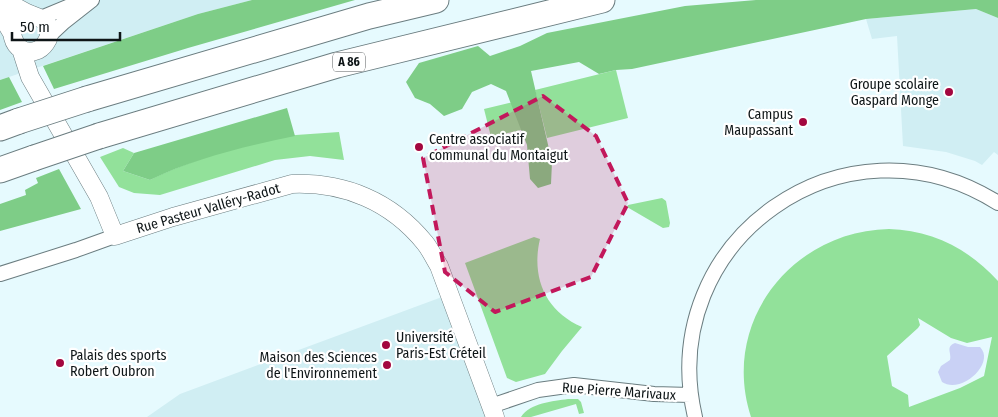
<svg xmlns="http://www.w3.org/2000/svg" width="998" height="417" viewBox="0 0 998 417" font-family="'Fira Sans Condensed',sans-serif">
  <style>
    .built { fill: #d0eef3 }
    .green { fill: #92e19a; fill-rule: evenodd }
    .forest { fill: #7ecd87 }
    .water { fill: #c9d1f5 }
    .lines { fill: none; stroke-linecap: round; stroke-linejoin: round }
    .minor-casing { stroke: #6b7d80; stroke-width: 16 }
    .tertiary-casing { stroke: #6b7d80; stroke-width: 19 }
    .motorway-casing { stroke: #6b7d80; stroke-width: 27 }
    .minor { stroke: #fff; stroke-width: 14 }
    .tertiary { stroke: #fff; stroke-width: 18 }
    .motorway { stroke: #fff; stroke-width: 25 }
    .motorway-bridge-casing { stroke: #6b7d80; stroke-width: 27; stroke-linecap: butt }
    .motorway-bridge { stroke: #fff; stroke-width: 25 }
    .marked { fill: #c2185b; fill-opacity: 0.2; stroke: #c2185b; stroke-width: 4; stroke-dasharray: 10 6; stroke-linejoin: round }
    .poi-dot { fill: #a3073f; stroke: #fff; stroke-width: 2 }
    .labels { text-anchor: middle; stroke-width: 4.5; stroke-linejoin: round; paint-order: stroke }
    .shield { fill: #fff; stroke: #565b5d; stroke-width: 1 }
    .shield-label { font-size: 12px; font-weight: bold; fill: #0e1517 }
    .poi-label { font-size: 14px; fill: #0e1517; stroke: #fff; text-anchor: end }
    .street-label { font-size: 14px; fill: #0e1517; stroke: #fff }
  </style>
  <rect width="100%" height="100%" fill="#e6fafe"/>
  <path class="built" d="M0,0H252L198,14L0,80Z
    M976,9L998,18V155L994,152L982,165L975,161L946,152L903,146L897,36L872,39L866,19Z
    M442,297L487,417H147L180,394Z"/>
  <path class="green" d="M616,70L628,118L547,138L535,90Z
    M522,100L529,128L491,137L484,109Z
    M339,132L344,160L310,156L275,160L160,195L134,193L119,187L100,157L123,148L134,153L123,171L150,180C190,160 252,141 296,135C310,134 325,133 339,132Z
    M662,198L666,201L670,223L669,227L663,228L627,207L628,205Z
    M889,229C932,230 969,249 998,281V417H751C720,322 792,231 889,229ZM918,318L951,338L967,343L992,337L984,376L960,388L909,407L908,395L892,386L887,356L918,328L920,325Z
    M534,237L540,239C531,277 545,311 582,327L562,351L545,374L516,382L507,378L465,263Z
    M568,399H578L581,402L584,413L579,414L576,404L531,417H521C530,403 553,401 568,399Z"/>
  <path class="forest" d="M252,0H355L188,48L54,89L43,66L198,14Z
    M756,0H998V18L976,9L866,19L632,69L616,70L599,74L579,62L531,71L552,162L551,184L538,188L530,179L527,145L506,91L491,84L472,92L462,109L444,116L430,104L415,98L406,82L419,63L478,46L490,56L520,46L547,33L685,6Z
    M9,77L22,102L0,110V80Z
    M287,108L295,136C246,146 195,158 150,180L123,171L134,153Z
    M59,169L81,209L0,231V204L26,195L25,190L38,183L36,178Z"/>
  <path class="water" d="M955,343L968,347H980C996,363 961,395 942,382L938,372L941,366L950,360C952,353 945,347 955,343Z"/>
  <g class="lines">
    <g class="minor-casing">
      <path id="minor" d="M41,18L84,0
        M48,37L64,22L92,0
        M0,274L76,250L115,236
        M491,406L538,390L574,385L654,394L690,395
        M695,417C654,240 845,106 998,203"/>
    </g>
    <g class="tertiary-casing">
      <path id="tertiary" d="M3,0C11,4 19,9 27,13C38,18 54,19 48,39C46,43 42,48 38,50C12,61 0,18 30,14
        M0,13L12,33
        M21,49L30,77L99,197L115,236L173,217L292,184C344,182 391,201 425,243C430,249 434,258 439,266L495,417"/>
    </g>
    <g class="motorway-casing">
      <path id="motorway" d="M87,99L369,16L436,0
        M0,128L19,121
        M99,136L337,65L602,0
        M0,170L34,158"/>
    </g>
    <use href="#minor" class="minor"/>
    <use href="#tertiary" class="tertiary"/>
    <use href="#motorway" class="motorway"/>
    <g class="motorway-bridge-casing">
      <path id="motorway-bridge" d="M19,121L87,99
        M34,158L99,136"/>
    </g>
    <use href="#motorway-bridge" class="motorway-bridge"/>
  </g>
  <path class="marked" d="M543,96L596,136L628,203L591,277L495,312L445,272L423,158Z"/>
  <g class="poi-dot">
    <circle cx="949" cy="92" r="5"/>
    <circle cx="803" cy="122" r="5"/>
    <circle cx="419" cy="147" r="5"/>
    <circle cx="386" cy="345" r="5"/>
    <circle cx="60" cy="363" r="5"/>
    <circle cx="387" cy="365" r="5"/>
  </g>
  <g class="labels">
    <rect class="shield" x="333" y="52.5" width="32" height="19" rx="4"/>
    <g class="shield-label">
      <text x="349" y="66">A 86</text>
    </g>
    <g class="poi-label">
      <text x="939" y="89">Groupe scolaire<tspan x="939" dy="16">Gaspard Monge</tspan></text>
      <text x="793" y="119">Campus<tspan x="793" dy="16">Maupassant</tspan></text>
      <text x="429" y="144" text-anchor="start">Centre associatif<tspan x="429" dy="16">communal du Montaigut</tspan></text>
      <text x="396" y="342" text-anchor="start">Université<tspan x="396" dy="16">Paris-Est Créteil</tspan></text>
      <text x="70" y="360" text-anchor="start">Palais des sports<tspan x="70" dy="16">Robert Oubron</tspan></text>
      <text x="377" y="362">Maison des Sciences<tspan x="377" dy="16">de l'Environnement</tspan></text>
    </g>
    <g class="street-label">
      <text transform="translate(208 208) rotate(-16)" y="5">Rue Pasteur Valléry-Radot</text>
      <text transform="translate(619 391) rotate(4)" y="5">Rue Pierre Marivaux</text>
    </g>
  </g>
  <path d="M12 32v8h108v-8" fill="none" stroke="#0e1517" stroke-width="2.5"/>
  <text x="20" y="32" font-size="15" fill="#0e1517" stroke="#ffffff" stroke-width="4" paint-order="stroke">50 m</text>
</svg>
